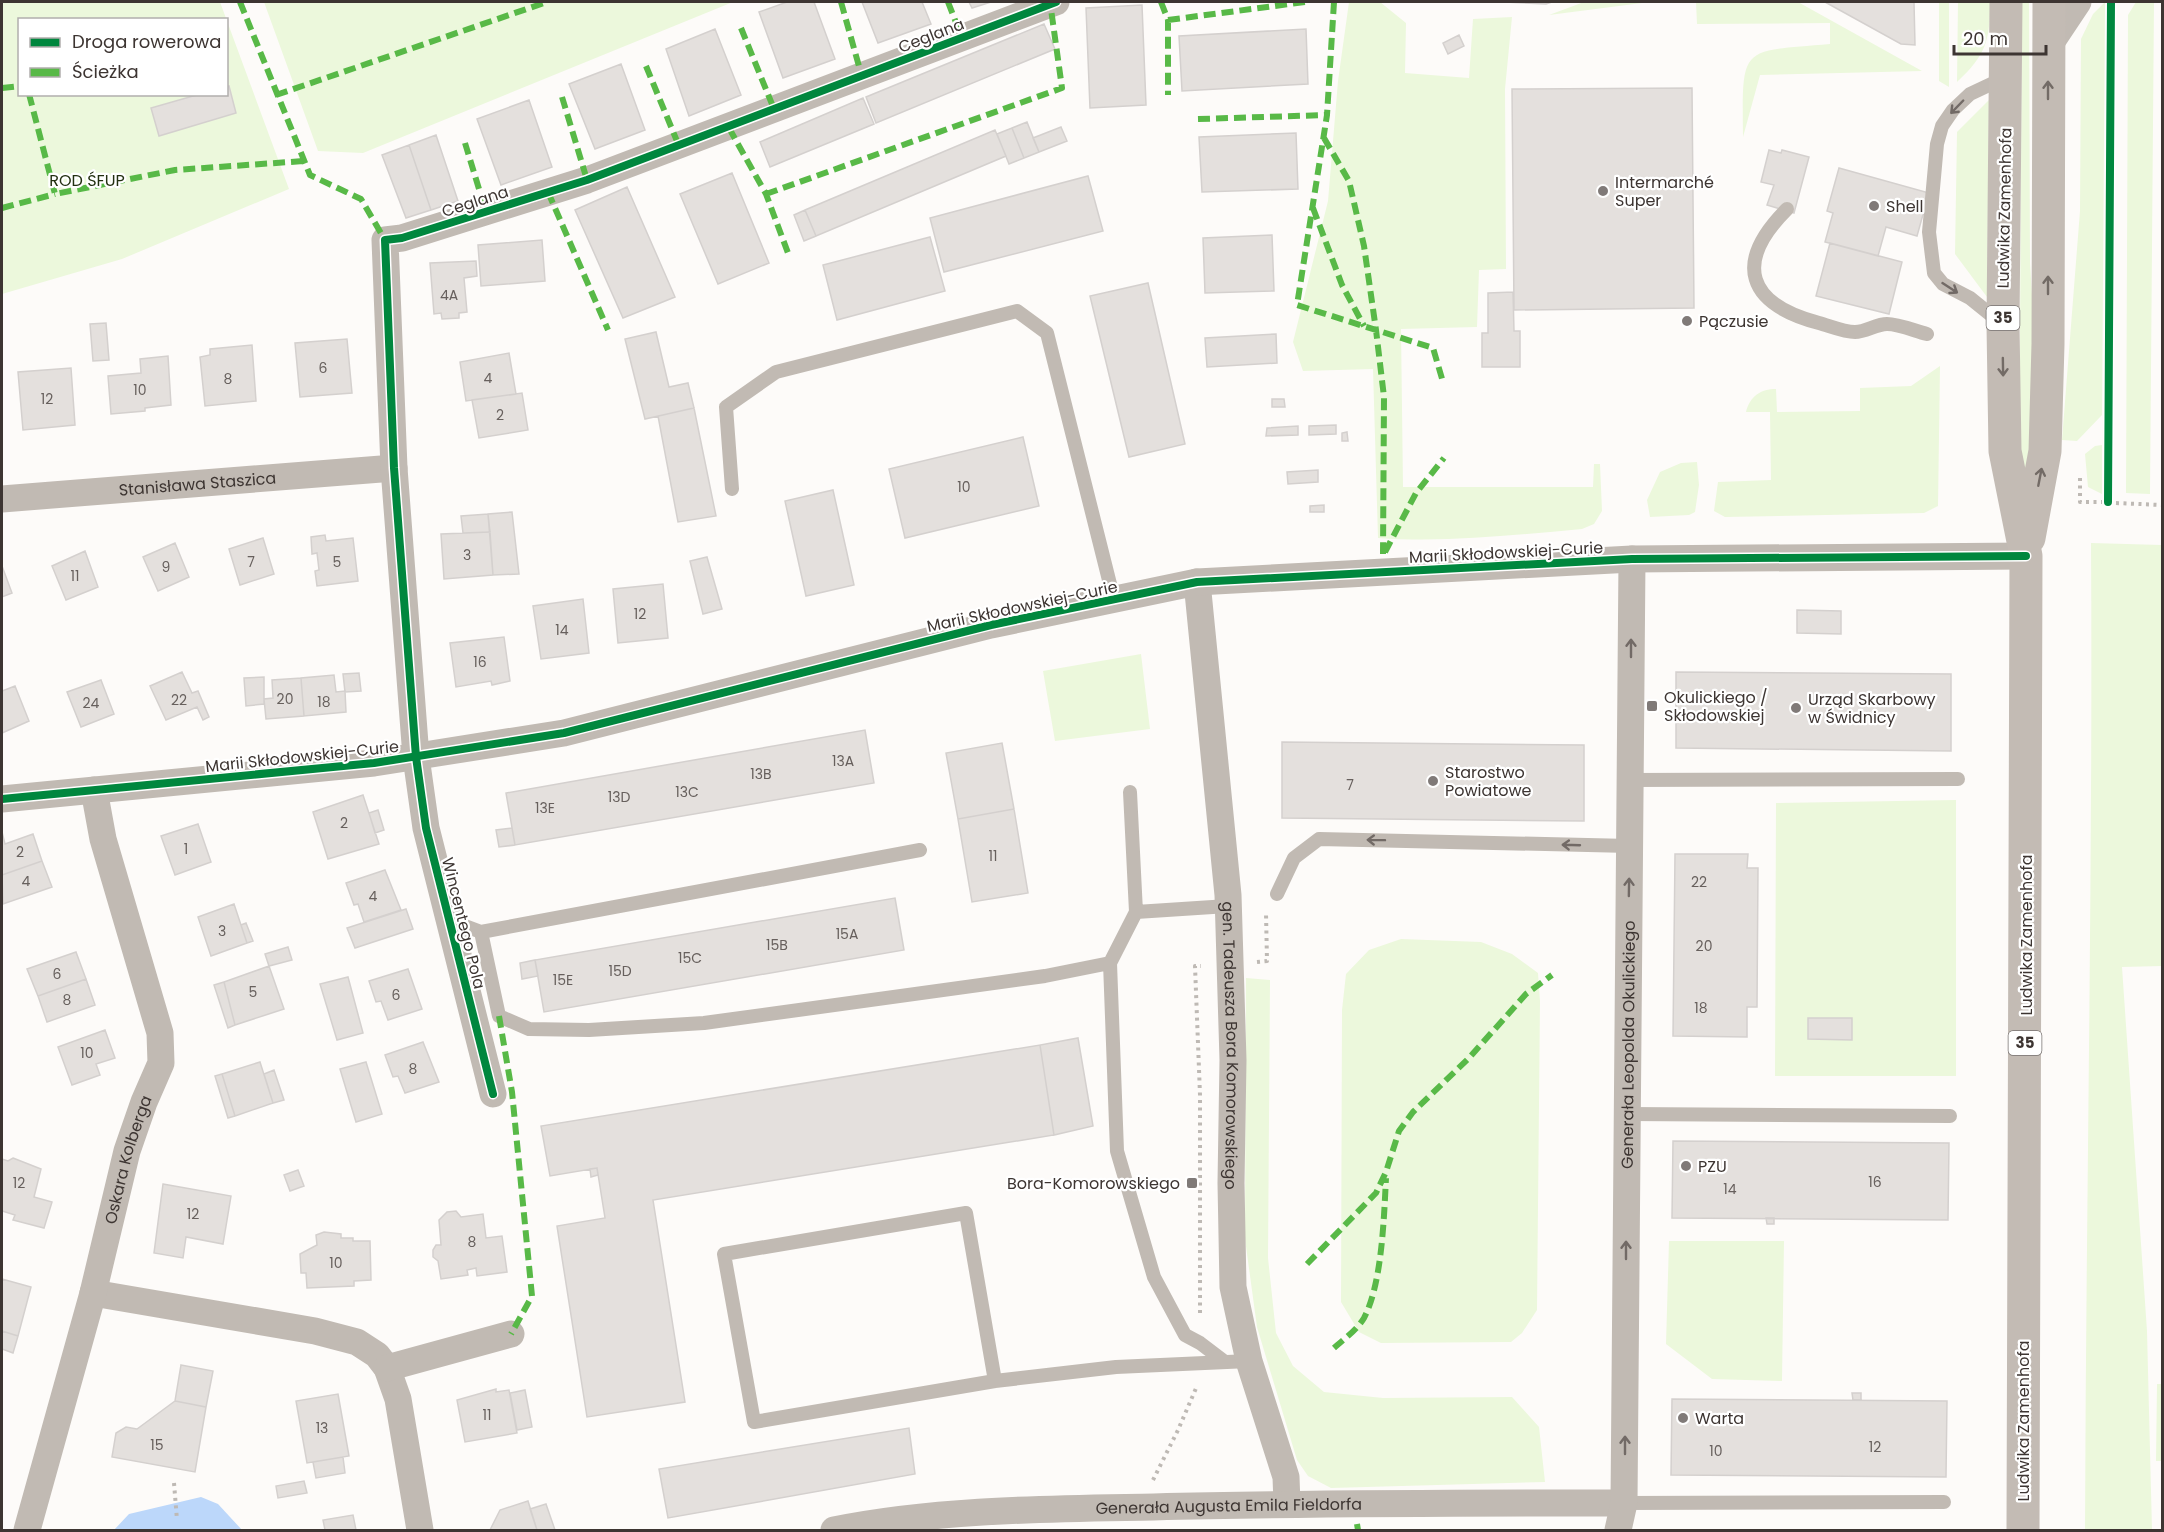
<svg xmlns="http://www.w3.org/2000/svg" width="2164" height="1532" viewBox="0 0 2164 1532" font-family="Poppins,sans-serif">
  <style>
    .green { fill: #ecf8dc; fill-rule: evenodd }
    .water { fill: #bcd7fa }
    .building { fill: #e4e0dd; stroke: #d4d0ce; stroke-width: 1.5 }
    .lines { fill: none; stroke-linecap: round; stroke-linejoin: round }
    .path { stroke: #beb9b4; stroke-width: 4; stroke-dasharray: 3 4.5; stroke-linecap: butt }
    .service { stroke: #c1bab3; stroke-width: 14 }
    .minor { stroke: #c1bab3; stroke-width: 27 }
    .primary { stroke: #c3bbb4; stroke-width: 33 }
    .quiet { stroke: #58b947; stroke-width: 6; stroke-dasharray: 12 6; stroke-linecap: butt }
    .cycleway-casing { stroke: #fff; stroke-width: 11 }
    .cycleway { stroke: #00873e; stroke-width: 8 }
    .oneway { stroke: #736b66 }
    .oneway2 { stroke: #726a66 }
    .poi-dot { fill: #807a78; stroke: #fff; stroke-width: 2 }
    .labels { text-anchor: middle; stroke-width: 4.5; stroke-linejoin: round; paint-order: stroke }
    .number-label { font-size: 14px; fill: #67605d }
    .shield { fill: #fff; stroke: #777270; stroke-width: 1.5 }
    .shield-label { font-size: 15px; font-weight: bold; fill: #3d3532 }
    .street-label { font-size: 16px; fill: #3d3532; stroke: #fff }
    .park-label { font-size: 16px; fill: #233011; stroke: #fff }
    .poi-label { font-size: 16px; fill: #3d3532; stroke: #fff; text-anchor: start }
  </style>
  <rect width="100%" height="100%" fill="#fdfbf9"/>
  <path class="green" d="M2,2H220L289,189L122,259L2,294ZM20,20H226V94H20Z
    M264,2H733L363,153L318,151Z
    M1349,2H1380L1406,23L1405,73L1469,78L1473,19L1512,17L1505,89L1506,269L1479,270L1477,327L1401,329L1403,487H1593L1594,464H1600L1602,511L1594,524L1582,529C1515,535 1445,543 1378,538L1373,369L1303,371L1293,342L1328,201L1338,81Z
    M1584,2H1650L1549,15Z
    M1696,2H1798L1922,71L1760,75L1743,137C1742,44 1740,52 1830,44V23L1697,24Z
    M1939,2H1949V87L1939,81Z
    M1958,2H1990C1990,41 1986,55 1957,82Z
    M2022,2H2029L2030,263L2041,438L2019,498Z
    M2105,2L2102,415L2077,441L2062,440L2080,211L2081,39L2093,14Z
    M2136,2H2154L2150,494L2126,493L2128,15Z
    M1989,100L1987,297L1955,254L1957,132Z
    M1940,366L1938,506L1924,513L1725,517L1714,511L1718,482L1771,480L1770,412H1746C1750,396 1761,389 1776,389L1777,412L1860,411V388L1911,386Z
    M2102,445V494L2088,487L2085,454L2095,446Z
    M1697,462L1699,485L1695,512L1689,515L1650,517L1647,500L1660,472L1681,463Z
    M2091,543L2162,545V966L2122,967L2147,1331L2152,1530H2085C2086,1201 2093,872 2091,543Z
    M1141,654L1150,729L1055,741L1043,671Z
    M1956,800V1076H1775L1776,803Z
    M1401,939L1481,942L1512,954L1538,973L1540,1001L1537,1310L1522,1333L1511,1342L1381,1343L1359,1332L1341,1302L1342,1010L1346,974L1369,950Z
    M1246,978L1270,980L1268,1258L1276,1333L1293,1366L1324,1392L1383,1398L1512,1397L1539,1427L1545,1482L1331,1488L1308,1476L1297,1460L1257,1327L1245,1239Z
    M1669,1241H1784L1782,1381L1712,1379L1666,1344Z
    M2157,1384H2162V1461H2156Z"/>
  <path class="water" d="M201,1497L218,1504L242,1530H114L129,1514Z"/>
  <path class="building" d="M787,2H814L835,59L783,78L759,12Z
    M862,2H922L931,24L878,43Z
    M969,2H991L972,8Z
    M1504,2H1552L1546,4Z
    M1825,2H1914L1915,45L1901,44Z
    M1142,5L1146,105L1090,108L1086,8Z
    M1044,24L1055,49L876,123L866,97Z
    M715,29L741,95L689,116L666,49Z
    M1306,29L1308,84L1182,91L1179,36Z
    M1459,35L1464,46L1448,54L1443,43Z
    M621,64L645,130L595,149L569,84Z
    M229,86L236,113L159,136L151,108L200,94H226V87Z
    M1692,88L1694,308L1514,310L1512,89Z
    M863,98L874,124L770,167L760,142Z
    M529,100L552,167L501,185L477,119Z
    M1027,122L1039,152L1024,158L1012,128Z
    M1061,127L1067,141L1039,152L1033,138Z
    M1012,128L1024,158L1009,164L997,134Z
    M995,130L1006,156L816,236L805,210Z
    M1296,133L1298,189L1202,192L1199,137Z
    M436,135L458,201L431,210L409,145Z
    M409,145L431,210L406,218L382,155Z
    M1769,150L1781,153L1782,150L1809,157L1794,213L1767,205L1774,185L1761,182Z
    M1839,168L1929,193L1917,236L1886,227L1878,256L1825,242L1833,213L1827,211Z
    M732,173L769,263L718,284L680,194Z
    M1088,176L1103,231L944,272L930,218Z
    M627,187L675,297L623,318L575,210Z
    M805,210L816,236L804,241L794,215Z
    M1272,235L1274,291L1205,293L1203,238Z
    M930,237L945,291L837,320L823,265Z
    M542,240L545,281L481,286L478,245Z
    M1830,243L1902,262L1889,314L1816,296Z
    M476,261L477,276L464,278L467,312L459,313V318L442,319L441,313L434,314L430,263Z
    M1148,283L1185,444L1129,457L1090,296Z
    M1513,292L1514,331H1520V367H1482V333H1488V293Z
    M106,323L109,360L93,361L90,324Z
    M656,332L669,387L688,383L694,408L645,419L625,339Z
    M1276,334L1277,363L1207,367L1205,338Z
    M347,339L352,393L300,397L295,343Z
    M252,345L256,401L205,406L200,357L210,355V349Z
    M509,353L516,394L466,401L460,362Z
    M168,356L171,405L145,408V411L111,414L108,376L141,373L140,359Z
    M71,368L75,425L23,430L18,372Z
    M522,393L528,430L479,438L472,400Z
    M1272,399H1284L1285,407H1272Z
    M694,408L716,516L678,522L658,416Z
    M1336,425V434L1309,435V426Z
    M1298,426V435L1266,436L1267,428Z
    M1347,432L1348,441H1342V433Z
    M1023,437L1039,506L905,538L889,469Z
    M1318,470V482L1288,484L1287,472Z
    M833,490L854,585L806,596L785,501Z
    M1324,505V512H1310V506Z
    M512,512L519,574L493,575L488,514Z
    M488,514L490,532L463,533L461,516Z
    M490,532L493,575L444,579L441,534Z
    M325,535L326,541L353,538L358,581L317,586L315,571L319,570L317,553L312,554L311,537Z
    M263,538L274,574L240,585L229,549Z
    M175,543L189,577L158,591L143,557Z
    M85,551L98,587L66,600L52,566Z
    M707,557L722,609L703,614L690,561Z
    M2,566L12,593L2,597Z
    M663,584L668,638L618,643L613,589Z
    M583,599L589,653L541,659L533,606Z
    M1797,610L1841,611V634L1797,633Z
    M504,637L510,681L492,685L491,681L456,687L450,643Z
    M182,672L192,693L198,691L209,717L203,720L197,707L166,720L150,686Z
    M1676,672L1951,674V751L1676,748Z
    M359,673L361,691L345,692L343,674Z
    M334,675L336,692L345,691L346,712L304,716L301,678Z
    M264,677V704L246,706L244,678Z
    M301,678L304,716L266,719L264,699L273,698L272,680Z
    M101,680L114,714L81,727L67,692Z
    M15,686L29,721L2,733V691Z
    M865,730L874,783L515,845L506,793Z
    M1282,742L1584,745V821L1282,818Z
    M1002,743L1014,809L958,819L946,753Z
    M363,795L379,844L328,859L313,812Z
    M1014,809L1028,893L972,902L958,819Z
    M378,810L384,830L375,833L369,813Z
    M198,824L211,862L175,875L161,836Z
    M512,828L515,845L499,847L496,830Z
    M2,832L5,844L33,834L42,861L2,875Z
    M1675,854H1748L1747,868H1758L1757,1007H1747V1037L1673,1036Z
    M42,861L52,887L3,904L2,875Z
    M385,870L401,910L364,922L358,904L354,905L346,883Z
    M895,898L904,950L544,1012L535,960Z
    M234,904L247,943L211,956L198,917Z
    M406,909L413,929L355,948L347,928Z
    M246,923L253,941L247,943L241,925Z
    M288,947L292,960L269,966L265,954Z
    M76,952L86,979L38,996L27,969Z
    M535,960L538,976L522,979L520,963Z
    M269,966L284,1009L235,1025L224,982Z
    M408,969L422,1009L388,1020L381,1001L376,1002L369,981Z
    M348,977L363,1033L337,1040L320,984Z
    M86,979L95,1005L47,1022L38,996Z
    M224,982L235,1025L228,1028L214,985Z
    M1808,1018H1852V1040L1808,1039Z
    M105,1030L115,1058L96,1064L100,1075L72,1085L58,1047Z
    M1078,1038L1093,1126L1054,1135L1040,1045Z
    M423,1042L439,1082L405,1093L398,1076L393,1077L385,1055Z
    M1040,1045L1054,1135L653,1200L685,1402L587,1417L557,1226L605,1218L597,1168L550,1176L541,1126Z
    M260,1062L273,1103L235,1116L222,1074Z
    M366,1062L382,1114L356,1122L340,1069Z
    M274,1070L284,1100L273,1103L264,1074Z
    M222,1074L235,1116L228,1118L215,1076Z
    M1673,1141L1949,1143L1948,1220L1672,1218Z
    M13,1158L41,1169L34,1197L52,1202L44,1228L13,1220L15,1215L2,1211V1159L8,1161Z
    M597,1168L598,1175L591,1177L590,1169Z
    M298,1170L304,1186L290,1191L284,1175Z
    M163,1184L231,1196L223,1244L186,1237L183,1258L154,1253Z
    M456,1211L461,1217L483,1214L486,1238L502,1236L507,1272L477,1276L476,1268L467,1270L468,1275L441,1279L438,1261L433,1257V1250L436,1245H441L439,1220L447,1212Z
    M1766,1218H1774V1224H1767Z
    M324,1232L341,1234V1238H353V1241H370L371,1280L354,1281V1286L307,1288L306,1273H301L300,1254L317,1245L316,1235Z
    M2,1279L31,1287L18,1336L2,1331Z
    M2,1331L18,1336L13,1353L2,1349Z
    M181,1365L213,1371L206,1407L175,1401Z
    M496,1389V1392L509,1390L517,1433L465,1442L457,1400Z
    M525,1390L532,1427L517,1430L510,1393Z
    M1852,1393H1861V1400H1853Z
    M338,1394L349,1456L307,1463L296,1401Z
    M1672,1399L1947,1401L1946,1477L1671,1475Z
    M175,1401L206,1407L195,1472L112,1457L116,1433L126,1427L137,1429Z
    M909,1428L915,1474L668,1518L659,1469Z
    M343,1457L345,1473L316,1478L313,1462Z
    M304,1481L307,1493L278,1498L276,1486Z
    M528,1501L537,1530H490L500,1510Z
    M546,1504L555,1530H537L530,1509Z
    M353,1515L356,1530H325L323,1520Z"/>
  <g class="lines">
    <path class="path" d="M2080,478V502H2102
      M2116,503L2162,505
      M1257,962L1267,961L1266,913
      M1200,1313V1095L1195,966H1201
      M1153,1480L1178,1430L1197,1386
      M174,1483L177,1520"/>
    <path class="service" d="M1787,209C1733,263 1747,304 1819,323C1830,326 1844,332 1855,332C1866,332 1876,324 1887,324C1899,324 1915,331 1927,334
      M2001,323L1970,298L1943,284L1934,273L1929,232L1937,144L1942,126L1953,110L1970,94L2004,78
      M732,489L726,407L776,372L1017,311L1047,333L1114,600
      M1630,780L1958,779
      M1130,792L1136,912L1228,906
      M1277,894L1294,858L1319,839L1630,846
      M449,920L481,932L920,850
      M481,932L499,1016L529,1029L589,1030L704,1023L1045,976L1110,963L1136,912
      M1110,963L1117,1151L1154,1277L1185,1335L1200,1343L1225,1362
      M1628,1114L1950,1116
      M995,1381L966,1213L724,1254L754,1422L995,1381L1116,1367L1249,1361
      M1624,1503L1944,1502"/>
    <g class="minor">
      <path d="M2048,47L2078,2"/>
      <path id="s1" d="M2,499L394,468"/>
      <path id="s2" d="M1197,582L1228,895L1233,1060L1231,1183L1233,1287L1249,1361L1286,1477L1287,1504"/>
      <path d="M2,799L374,763L564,733L991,625L1197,582L1632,559L2026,556"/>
      <path d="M493,1094L426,828L416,757L394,468L385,240L402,238L587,180L1056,2"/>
      <path d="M93,1293L315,1331L357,1342L377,1355L387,1368L398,1399L420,1530"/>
      <path d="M387,1368L511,1334"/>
      <path id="s3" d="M27,1530L93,1293L127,1151L144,1102L161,1063L160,1033L103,839L94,790"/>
      <path id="s4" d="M834,1530C938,1509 1048,1509 1154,1507C1310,1503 1467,1503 1624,1503"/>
      <path id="s5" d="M1618,1530L1624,1503L1632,559"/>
    </g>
    <path class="primary" d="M2006,2L2003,325L2005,451L2026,556L2023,1530
      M2029,538L2045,451L2048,344L2049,2"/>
    <path class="quiet" d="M240,2L310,175L361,199L385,240
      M841,2L862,77
      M948,2L962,38
      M1161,2L1168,20V95
      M1334,2L1327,115L1297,305L1433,348L1443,382
      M1168,20L1305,2
      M741,28L774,109
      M646,66L679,146
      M2,88L20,86
      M29,94L55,194L175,170L304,161
      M276,95L547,2
      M562,97L587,180
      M1198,119L1327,115
      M729,128L766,194L788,253
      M1324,138L1349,181L1364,246L1376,330L1384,397L1383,554
      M465,143L486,212
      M548,192L608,330
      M766,194L1062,88L1050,2
      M2,208L55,194
      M1313,208L1342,285L1364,326
      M1385,552L1416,493L1444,458
      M499,1016L512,1092L532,1296L511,1334
      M1307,1264L1376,1193L1386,1172L1399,1131L1413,1112L1469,1058L1526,994L1552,975
      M1334,1348C1344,1339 1357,1330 1364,1318C1382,1284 1384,1217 1386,1178
      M1357,1524L1358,1530"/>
    <g class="cycleway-casing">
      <path id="cycleway" d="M2108,502L2111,2
        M2,799L374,763L564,733L991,625L1197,582L1632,559L2026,556
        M493,1094L426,828L416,757L394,468L385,240L402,238L587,180L1056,2"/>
    </g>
    <use href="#cycleway" class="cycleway"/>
  </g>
  <defs><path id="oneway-shaft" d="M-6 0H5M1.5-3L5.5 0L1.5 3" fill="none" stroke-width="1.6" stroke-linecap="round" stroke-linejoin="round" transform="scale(1.5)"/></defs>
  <g class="oneway">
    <use href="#oneway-shaft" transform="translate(2048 90) rotate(-90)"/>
    <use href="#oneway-shaft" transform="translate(2048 285) rotate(-90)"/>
    <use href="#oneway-shaft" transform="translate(2003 367) rotate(89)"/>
    <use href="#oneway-shaft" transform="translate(2040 477) rotate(-79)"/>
  </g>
  <g class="oneway2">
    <use href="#oneway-shaft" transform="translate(1957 107) rotate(134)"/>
    <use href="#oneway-shaft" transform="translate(1950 288) rotate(33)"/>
    <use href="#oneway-shaft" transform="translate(1631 648) rotate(-90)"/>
    <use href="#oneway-shaft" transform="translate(1376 840) rotate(-179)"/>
    <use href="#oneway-shaft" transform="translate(1571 845) rotate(-178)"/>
    <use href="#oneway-shaft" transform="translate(1629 887) rotate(-89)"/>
    <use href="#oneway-shaft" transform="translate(1626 1250) rotate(-90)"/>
    <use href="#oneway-shaft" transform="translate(1625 1445) rotate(-90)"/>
  </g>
  <g class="poi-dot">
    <circle cx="1603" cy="191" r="6"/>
    <circle cx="1874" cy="206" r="6"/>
    <circle cx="1687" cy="321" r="6"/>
    <rect x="1646" y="700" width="12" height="12" rx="3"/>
    <circle cx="1796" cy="708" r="6"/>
    <circle cx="1433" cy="781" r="6"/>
    <circle cx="1686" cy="1166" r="6"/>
    <rect x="1186" y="1177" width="12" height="12" rx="3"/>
    <circle cx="1683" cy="1418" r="6"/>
  </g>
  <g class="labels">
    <g class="number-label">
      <text x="449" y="300">4A</text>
      <text x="323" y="373">6</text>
      <text x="488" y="383">4</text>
      <text x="228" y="384">8</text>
      <text x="140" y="395">10</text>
      <text x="47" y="404">12</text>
      <text x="500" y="420">2</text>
      <text x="964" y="492">10</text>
      <text x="467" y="560">3</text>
      <text x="251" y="567">7</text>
      <text x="337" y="567">5</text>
      <text x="166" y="572">9</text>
      <text x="75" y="581">11</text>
      <text x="640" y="619">12</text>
      <text x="562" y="635">14</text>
      <text x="480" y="667">16</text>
      <text x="285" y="704">20</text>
      <text x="179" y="705">22</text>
      <text x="324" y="707">18</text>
      <text x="91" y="708">24</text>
      <text x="843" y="766">13A</text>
      <text x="761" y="779">13B</text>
      <text x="1350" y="790">7</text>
      <text x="687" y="797">13C</text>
      <text x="619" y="802">13D</text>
      <text x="545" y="813">13E</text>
      <text x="344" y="828">2</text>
      <text x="186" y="854">1</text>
      <text x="20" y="857">2</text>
      <text x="993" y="861">11</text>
      <text x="26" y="886">4</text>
      <text x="1699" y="887">22</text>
      <text x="373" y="901">4</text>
      <text x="222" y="936">3</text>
      <text x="847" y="939">15A</text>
      <text x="777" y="950">15B</text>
      <text x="1704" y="951">20</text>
      <text x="690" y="963">15C</text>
      <text x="620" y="976">15D</text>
      <text x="57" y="979">6</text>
      <text x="563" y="985">15E</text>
      <text x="253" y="997">5</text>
      <text x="396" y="1000">6</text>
      <text x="67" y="1005">8</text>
      <text x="1701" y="1013">18</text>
      <text x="87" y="1058">10</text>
      <text x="413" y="1074">8</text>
      <text x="1875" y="1187">16</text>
      <text x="19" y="1188">12</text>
      <text x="1730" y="1194">14</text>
      <text x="193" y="1219">12</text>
      <text x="472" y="1247">8</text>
      <text x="336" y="1268">10</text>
      <text x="487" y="1420">11</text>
      <text x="322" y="1433">13</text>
      <text x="157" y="1450">15</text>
      <text x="1875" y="1452">12</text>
      <text x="1716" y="1456">10</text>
    </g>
    <g class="shield">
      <rect x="1986.5" y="306" width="33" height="24" rx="4.5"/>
      <rect x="2008.5" y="1031" width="33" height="24" rx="4.5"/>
    </g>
    <g class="shield-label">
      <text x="2003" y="323">35</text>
      <text x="2025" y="1048">35</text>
    </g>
    <g class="street-label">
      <text transform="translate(931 35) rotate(-21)" y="6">Ceglana</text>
      <text transform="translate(475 201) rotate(-18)" y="6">Ceglana</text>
      <text transform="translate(2004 208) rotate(-89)" y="6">Ludwika Zamenhofa</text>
      <text dy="6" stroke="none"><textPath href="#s1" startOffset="196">Stanisława Staszica</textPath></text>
      <text transform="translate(1506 552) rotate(-3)" y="6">Marii Skłodowskiej-Curie</text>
      <text transform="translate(1022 606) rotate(-12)" y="6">Marii Skłodowskiej-Curie</text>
      <text transform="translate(302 756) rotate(-6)" y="6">Marii Skłodowskiej-Curie</text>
      <text transform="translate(464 923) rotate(76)" y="6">Wincentego Pola</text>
      <text transform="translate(2026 935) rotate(-90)" y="6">Ludwika Zamenhofa</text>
      <text dy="6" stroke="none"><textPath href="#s5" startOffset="486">Generała Leopolda Okulickiego</textPath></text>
      <text dy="6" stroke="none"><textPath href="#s2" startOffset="465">gen. Tadeusza Bora Komorowskiego</textPath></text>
      <text dy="6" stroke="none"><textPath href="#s3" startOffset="384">Oskara Kolberga</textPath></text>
      <text transform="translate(2023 1421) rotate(-90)" y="6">Ludwika Zamenhofa</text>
      <text dy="6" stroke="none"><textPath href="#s4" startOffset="396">Generała Augusta Emila Fieldorfa</textPath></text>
    </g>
    <g class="park-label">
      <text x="87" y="186">ROD ŚFUP</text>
    </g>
    <g class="poi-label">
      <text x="1615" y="188">Intermarché<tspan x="1615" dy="18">Super</tspan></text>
      <text x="1886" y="212">Shell</text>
      <text x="1699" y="327">Pączusie</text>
      <text x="1664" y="703">Okulickiego /<tspan x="1664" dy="18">Skłodowskiej</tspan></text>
      <text x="1808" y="705">Urząd Skarbowy<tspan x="1808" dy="18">w Świdnicy</tspan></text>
      <text x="1445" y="778">Starostwo<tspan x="1445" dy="18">Powiatowe</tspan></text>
      <text x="1698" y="1172">PZU</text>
      <text x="1180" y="1189" text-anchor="end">Bora-Komorowskiego</text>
      <text x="1695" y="1424">Warta</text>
    </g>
  </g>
  <rect width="2164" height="1532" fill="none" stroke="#3d3532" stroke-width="6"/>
  <rect x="18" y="18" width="210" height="78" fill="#ffffff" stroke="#b1aead" stroke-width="1.5"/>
  <rect x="30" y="38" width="30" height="9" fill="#00873e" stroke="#b1aead" stroke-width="1.5"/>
  <text x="72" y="48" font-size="18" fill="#3d3532">Droga rowerowa</text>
  <rect x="30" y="68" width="30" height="9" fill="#58b947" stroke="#b1aead" stroke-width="1.5"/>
  <text x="72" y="78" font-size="18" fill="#3d3532">Ścieżka</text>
  <path d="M1954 45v9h92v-9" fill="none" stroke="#3d3532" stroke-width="3"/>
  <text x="1963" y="45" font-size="18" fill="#3d3532" stroke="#ffffff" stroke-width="4.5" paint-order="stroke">20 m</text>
</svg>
